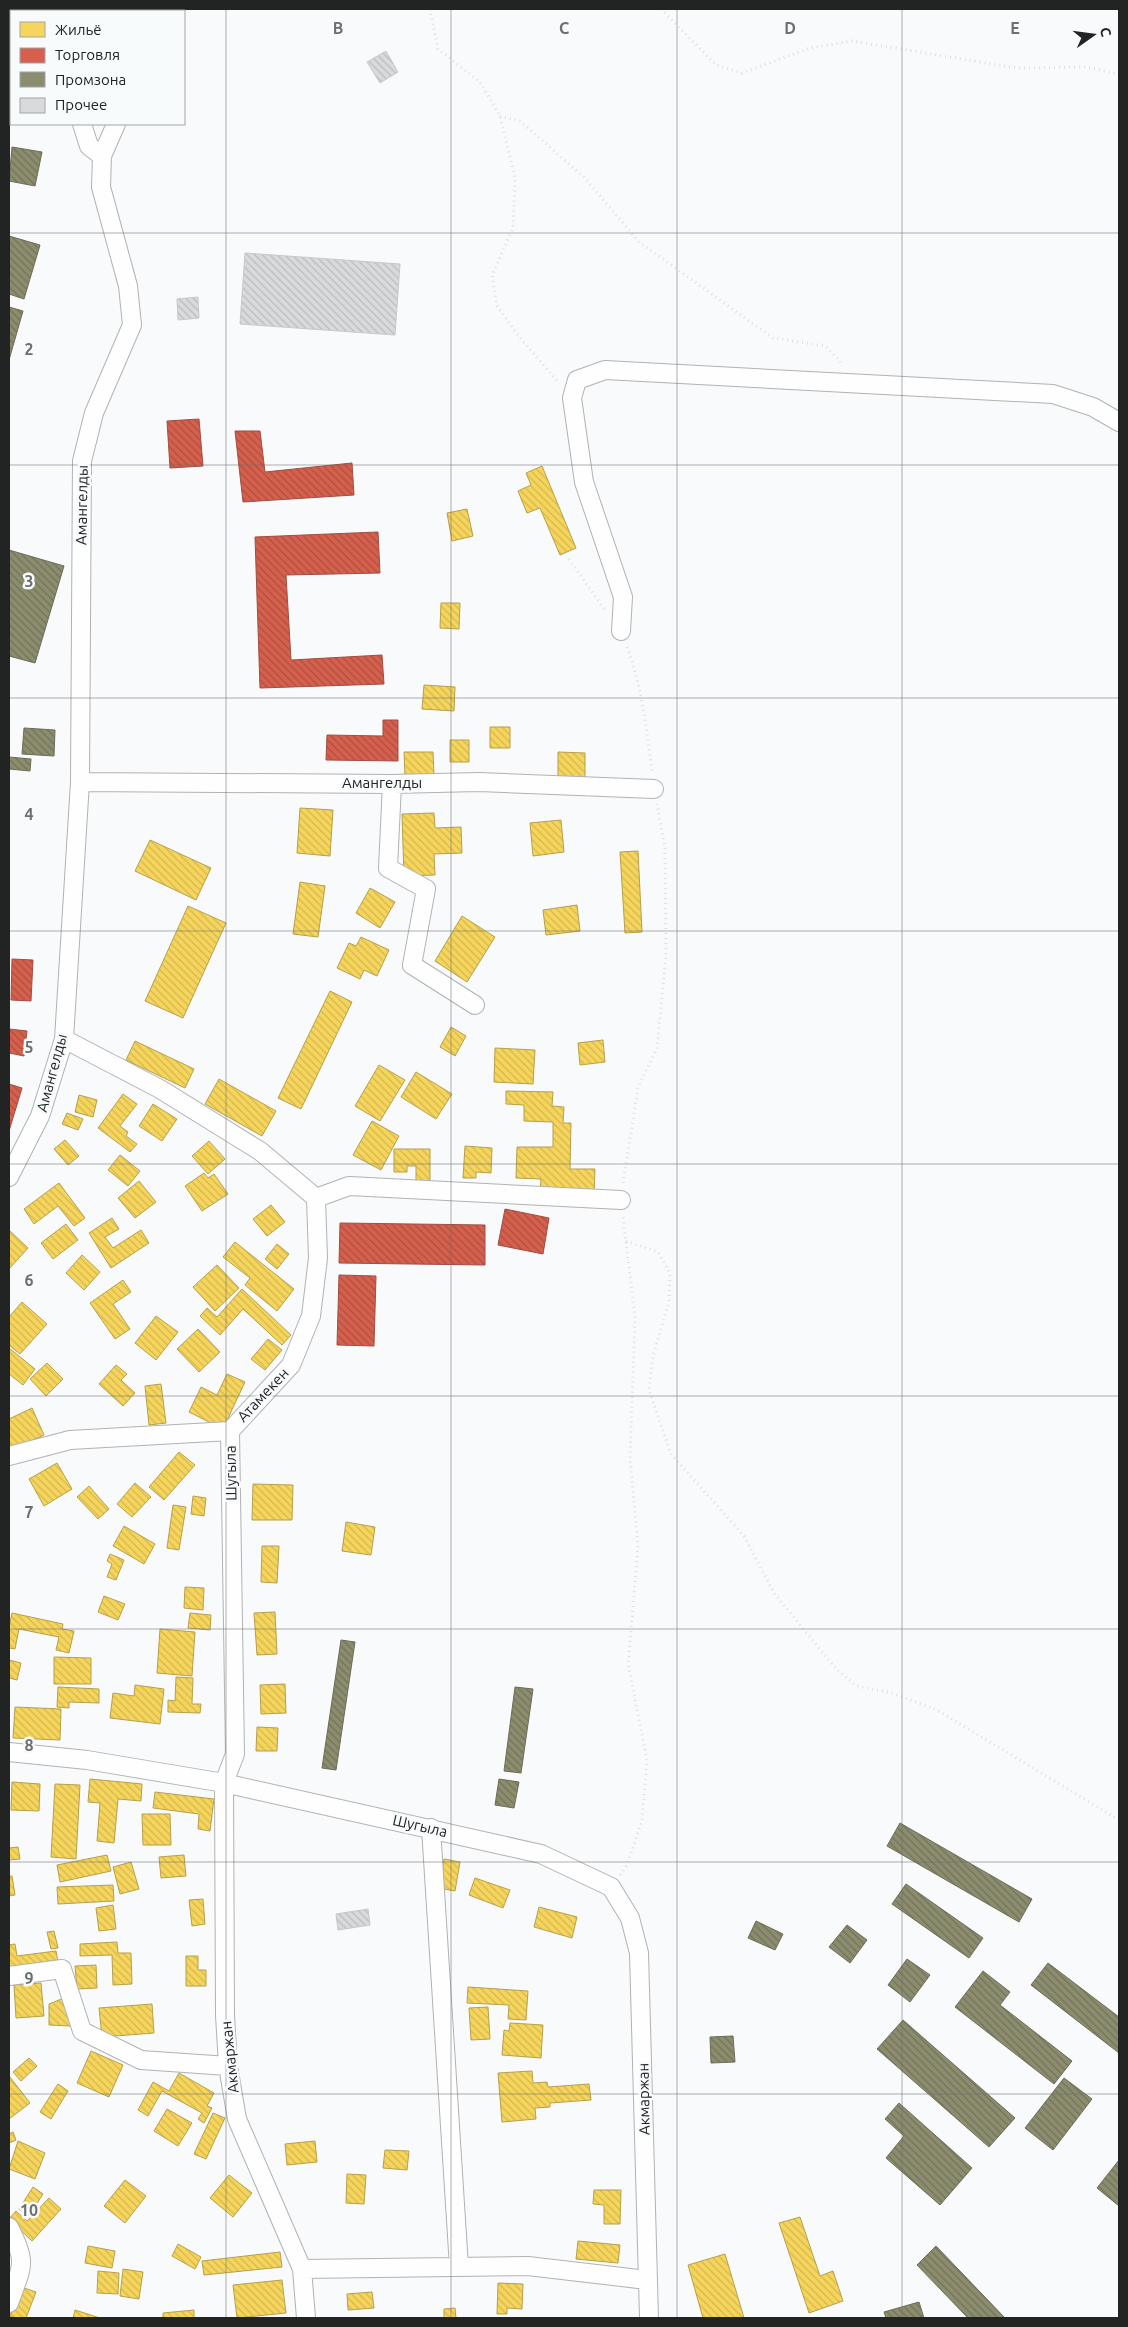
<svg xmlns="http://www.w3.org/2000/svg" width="1128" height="2327" viewBox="0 0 1128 2327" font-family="Ubuntu,sans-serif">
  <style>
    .homes { fill: url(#homes-back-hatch); stroke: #b6a04b }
    .shops { fill: url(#shops-back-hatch); stroke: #a04e40 }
    .industry { fill: url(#industry-back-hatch); stroke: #6c6c58 }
    .building { fill: url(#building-back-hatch); stroke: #c7c8c9 }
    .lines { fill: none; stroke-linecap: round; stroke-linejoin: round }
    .minor-casing { stroke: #b0b2b3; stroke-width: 20 }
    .path { stroke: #dee0e0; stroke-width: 3; stroke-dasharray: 1 4; stroke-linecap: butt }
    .minor { stroke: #fefefe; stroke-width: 18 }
    .grid { fill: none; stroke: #6d6e6f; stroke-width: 1; stroke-opacity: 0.55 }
    .labels { text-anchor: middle; stroke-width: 5; stroke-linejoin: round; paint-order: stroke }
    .street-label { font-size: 15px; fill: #222323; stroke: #f7fbfc }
    .grid-label { font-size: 16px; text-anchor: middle; font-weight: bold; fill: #6d6e6f; stroke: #f7fbfc; stroke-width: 5; stroke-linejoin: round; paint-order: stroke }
  </style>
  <defs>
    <pattern id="homes-back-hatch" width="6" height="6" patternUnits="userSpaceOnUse" patternTransform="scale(1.25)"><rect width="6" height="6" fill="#f6d55c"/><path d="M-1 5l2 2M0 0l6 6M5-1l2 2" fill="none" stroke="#d3b750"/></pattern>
    <pattern id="shops-back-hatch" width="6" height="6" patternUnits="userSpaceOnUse" patternTransform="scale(1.25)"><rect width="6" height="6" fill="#d6604d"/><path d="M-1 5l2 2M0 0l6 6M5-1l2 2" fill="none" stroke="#ad4f40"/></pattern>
    <pattern id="industry-back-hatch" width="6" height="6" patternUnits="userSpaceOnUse" patternTransform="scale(1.25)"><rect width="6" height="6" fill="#8c8c6e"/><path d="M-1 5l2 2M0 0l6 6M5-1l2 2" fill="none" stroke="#72725a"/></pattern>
    <pattern id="building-back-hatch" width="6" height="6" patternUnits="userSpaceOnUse" patternTransform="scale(1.25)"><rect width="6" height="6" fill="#d8dadb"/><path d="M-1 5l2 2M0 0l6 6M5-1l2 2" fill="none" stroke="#b9bbbc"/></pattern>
  </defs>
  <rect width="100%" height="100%" fill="#f8fafb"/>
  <path class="homes" d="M542,466L576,548L560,555L540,508L527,513L518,491L531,485L526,473Z
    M467,509L473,536L452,541L447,513Z
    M441,603H460L459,629L440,628Z
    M424,685L455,687L454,711L422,709Z
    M490,727H510V748H490Z
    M450,740H469V762H450Z
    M404,752H433L434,775L405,776Z
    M558,752L585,753V784H558Z
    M300,808L333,810L330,856L297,853Z
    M434,813L435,828L461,827L462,853L434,854L435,875L404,876L402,814Z
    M561,820L564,852L533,856L530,823Z
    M150,840L211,868L196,900L135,871Z
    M638,851L642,932L625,933L620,852Z
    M300,882L325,886L318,937L293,934Z
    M370,888L395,902L380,928L356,913Z
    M577,905L580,931L546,935L543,910Z
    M188,906L226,923L183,1018L145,1001Z
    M462,916L495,937L467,982L435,961Z
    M361,937L389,950L377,976L364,970L360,979L337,968L349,943L356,946Z
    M330,991L352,1002L301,1109L278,1098Z
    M451,1027L466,1036L455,1056L440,1047Z
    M603,1040L605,1062L580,1065L578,1043Z
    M135,1041L194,1069L185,1088L126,1060Z
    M495,1048L535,1050L533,1084L494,1082Z
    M379,1065L405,1080L380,1121L355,1106Z
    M416,1072L452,1094L436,1119L401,1097Z
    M219,1079L276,1111L262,1136L205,1104Z
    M506,1091L553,1092L552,1106L564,1107L563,1123H571L570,1169H595L594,1196L540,1195L541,1179L516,1178L517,1147H553V1122L524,1121V1105L506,1104Z
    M123,1094L137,1104L120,1126L128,1132L126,1136L137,1144L130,1152L98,1128Z
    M79,1095L97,1100L93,1117L75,1112Z
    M153,1104L177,1119L162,1141L139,1126Z
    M67,1113L83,1119L78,1130L62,1124Z
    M372,1121L399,1136L381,1170L353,1155Z
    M65,1140L79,1156L68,1165L54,1149Z
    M209,1141L225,1159L208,1174L192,1156Z
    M465,1146L492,1148L491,1173L476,1172V1178H463Z
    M394,1149H430V1182H416V1166H407V1172H394Z
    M120,1155L140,1171L128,1186L108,1170Z
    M204,1173L208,1178L214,1174L228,1194L202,1211L185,1186Z
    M139,1181L156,1202L135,1218L118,1198Z
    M59,1183L85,1218L74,1226L58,1206L34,1224L24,1209Z
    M271,1205L285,1222L267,1236L253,1219Z
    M112,1218L119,1229L105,1237L113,1248L141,1230L149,1243L111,1268L89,1233Z
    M66,1224L78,1240L53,1259L41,1243Z
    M9,1230L28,1248L9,1269Z
    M235,1242L294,1289L277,1311L245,1285L250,1278L223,1257Z
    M277,1244L289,1254L277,1269L265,1259Z
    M82,1255L100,1272L84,1290L66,1273Z
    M217,1265L239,1288L215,1311L193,1287Z
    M123,1280L131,1292L113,1304L130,1329L115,1339L90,1303Z
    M242,1289L291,1335L282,1345L243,1309L220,1335L200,1316L207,1308L217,1317Z
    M22,1302L47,1324L20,1354L9,1345V1317Z
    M156,1316L178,1332L156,1360L135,1343Z
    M198,1329L220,1352L199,1372L177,1349Z
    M268,1339L282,1350L265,1370L251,1359Z
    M9,1348L35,1369L23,1385L9,1374Z
    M47,1363L63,1379L46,1396L30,1379Z
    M116,1365L127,1374L121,1380L135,1393L123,1406L99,1384Z
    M227,1374L245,1382L223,1429L189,1412L201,1387L217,1395Z
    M161,1384L166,1423L149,1425L145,1386Z
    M32,1408L44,1435L9,1451V1419Z
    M179,1452L195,1465L164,1500L149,1487Z
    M57,1463L72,1489L44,1506L29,1479Z
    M135,1483L151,1497L132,1517L117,1504Z
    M253,1484L293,1485L292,1520H252Z
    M89,1486L109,1509L98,1519L77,1497Z
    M193,1496L206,1498L204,1516L191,1514Z
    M173,1505L186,1507L179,1550L167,1548Z
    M346,1522L375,1527L371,1555L342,1551Z
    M124,1526L155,1544L144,1564L113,1546Z
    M262,1546H279L277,1583L261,1582Z
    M110,1554L124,1560L116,1580L107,1577L112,1564L107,1561Z
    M185,1587L204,1588L203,1610L184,1608Z
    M104,1596L125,1604L118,1620L98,1612Z
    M275,1612L277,1654L257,1655L254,1613Z
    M12,1613L63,1624L62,1629L74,1631L69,1653L56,1650L59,1637L19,1629L15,1649L9,1648V1627Z
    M190,1613L211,1615L210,1630L188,1628Z
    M160,1629L195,1632L192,1676L157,1673Z
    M54,1657L91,1658V1684H54Z
    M9,1660L21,1663L17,1680L9,1678Z
    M176,1677L193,1678L192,1704H201L200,1713L168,1712V1700L175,1701Z
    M285,1684L286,1713L261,1714L260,1685Z
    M135,1685L164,1689L160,1724L110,1718L113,1693L134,1696Z
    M58,1687L99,1689V1703L69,1702V1708L57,1707Z
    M15,1707L61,1709L60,1740L13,1738Z
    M257,1727L278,1728L277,1751H256Z
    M90,1779L142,1784L141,1801L118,1799L114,1843L97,1841L100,1803L88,1802Z
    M12,1782L40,1784L39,1811L11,1810Z
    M55,1784L80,1785L76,1859L51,1857Z
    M155,1792L214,1799L210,1831L198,1829L199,1814L153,1808Z
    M142,1814H170L171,1845H143Z
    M18,1847L20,1859L9,1860V1848Z
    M107,1855L111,1871L60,1882L57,1865Z
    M184,1855L186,1876L161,1878L159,1857Z
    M444,1859L460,1862L455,1891L439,1888Z
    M131,1862L139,1889L120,1894L113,1867Z
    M9,1876H12L15,1895L9,1896Z
    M475,1878L510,1890L503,1908L469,1895Z
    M113,1885L114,1901L58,1904L57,1887Z
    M203,1899L205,1924L192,1926L189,1900Z
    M113,1905L116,1929L99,1931L96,1908Z
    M539,1907L577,1917L572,1938L534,1927Z
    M54,1931L58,1948L51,1949L47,1932Z
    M117,1942L118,1953H131L132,1984L113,1985L112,1955L80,1956V1944Z
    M15,1944L17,1956L56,1951L58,1962L9,1968V1945Z
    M186,1956H198V1970H206V1986H186Z
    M96,1965L97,1988L77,1989L75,1966Z
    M41,1983L44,2016L16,2018L14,1985Z
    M468,1987L528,1991L526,2020L508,2019L509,2005L467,2003Z
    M64,1998L72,2013L71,2026L49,2025V2004Z
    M152,2004L154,2033L102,2037L99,2008Z
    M488,2007L490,2039L471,2040L469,2008Z
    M510,2023L543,2025L541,2058L502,2055L504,2030L509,2031Z
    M91,2051L123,2065L109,2097L77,2083Z
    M29,2058L37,2066L21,2081L13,2072Z
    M532,2071L533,2083L547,2082L548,2087L589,2084L591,2100L550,2103V2107L535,2108L536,2119L502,2122L498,2073Z
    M179,2073L214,2093L207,2106L212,2108L204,2123L198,2119L202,2113L162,2091L148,2116L138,2110L153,2082L169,2091Z
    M10,2077L30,2103L9,2119V2078Z
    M58,2084L68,2091L51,2119L40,2112Z
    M167,2109L192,2123L178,2146L154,2131Z
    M213,2113L225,2118L206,2159L194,2154Z
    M13,2132L16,2140L9,2143V2134Z
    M18,2141L45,2153L35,2179L9,2169Z
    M315,2141L317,2162L287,2165L285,2144Z
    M385,2150L409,2151L407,2170L383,2168Z
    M347,2174L366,2175L364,2204L346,2203Z
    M229,2175L252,2193L233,2217L210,2198Z
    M125,2180L146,2196L125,2223L104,2206Z
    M33,2187L43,2194L29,2216L19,2209Z
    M594,2190H621L620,2224H604V2205L593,2204Z
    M49,2198L61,2209L32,2241L9,2219L16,2211L27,2221Z
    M800,2217L820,2276L833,2271L843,2301L809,2313L779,2223Z
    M578,2241L620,2245L618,2263L576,2259Z
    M178,2244L201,2257L195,2269L172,2256Z
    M88,2246L115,2251L112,2268L85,2263Z
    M280,2252L282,2267L204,2275L202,2261Z
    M725,2254L744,2318H703L688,2265Z
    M123,2269L143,2272L139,2299L120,2296Z
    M98,2271L119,2273L118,2294L97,2293Z
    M282,2280L286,2313L237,2318L233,2285Z
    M498,2283L523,2284L522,2309L507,2308V2314H497Z
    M21,2287L36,2292L26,2318H15L10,2316Z
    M372,2292L374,2308L348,2310L347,2294Z
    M455,2308L456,2318H444V2309Z
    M75,2310L100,2318H73Z
    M194,2310V2318H163V2313Z"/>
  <path class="shops" d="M199,419L203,466L170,468L167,421Z
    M235,431H260L265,472L352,463L354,495L243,502Z
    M378,532L380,573L286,575L291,660L382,655L384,684L260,688L255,537Z
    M383,720H398V761L326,760L327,735L383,736Z
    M12,959L33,960L31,1001L11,1000Z
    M9,1029L27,1031L24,1056L9,1053Z
    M9,1084L22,1088L9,1131Z
    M505,1209L549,1218L543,1254L498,1245Z
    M340,1223L485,1225V1265L339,1263Z
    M339,1275L376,1276L374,1346L337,1345Z"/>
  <path class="industry" d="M12,147L42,152L35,186L9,181Z
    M9,236L40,245L24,299L9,294Z
    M9,307L23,311L9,360Z
    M9,550L64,566L35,663L9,656Z
    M24,728L55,730L54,756L22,754Z
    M9,757L31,759L30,771L9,769Z
    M341,1640L355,1642L336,1770L322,1768Z
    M515,1687L533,1689L521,1773L504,1771Z
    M499,1779L519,1782L514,1808L495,1805Z
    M900,1823L1032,1899L1019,1922L887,1846Z
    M906,1884L983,1938L969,1958L892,1904Z
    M756,1921L783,1934L775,1950L748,1938Z
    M847,1925L867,1940L850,1963L829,1947Z
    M907,1959L930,1975L910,2002L888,1985Z
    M1048,1963L1119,2017V2053L1031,1985Z
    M983,1971L1010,1992L1000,2005L1072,2061L1054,2084L955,2007Z
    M903,2020L1015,2118L989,2147L877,2049Z
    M733,2036L735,2062L711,2063L710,2037Z
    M1064,2078L1092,2099L1053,2150L1025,2128Z
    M899,2103L972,2168L940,2205L886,2158L904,2136L885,2119Z
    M1119,2160V2206L1097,2188Z
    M936,2246L1005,2318H968L917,2265Z
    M919,2302L924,2318H886L884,2312Z"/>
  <path class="building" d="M386,51L398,72L380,83L367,62Z
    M245,253L400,264L395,335L240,324Z
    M198,297L199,318L178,320L177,299Z
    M368,1909L370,1925L338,1930L336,1914Z"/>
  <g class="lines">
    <g class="minor-casing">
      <path id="minor" d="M25,9L27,11
        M166,11V9
        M82,124L89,146L102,156
        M621,631L623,597L584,482L572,398L577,380L605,370L1053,394L1093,407L1119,422
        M80,782L392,784L479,782L654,789
        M392,784L388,868L426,889L412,965L475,1005
        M64,1039L160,1089L260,1151L316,1198L349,1186L621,1200
        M9,1177L40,1116L64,1039L80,782L82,461L94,413L132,325L128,286L101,187L102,156L116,124
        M230,1431L235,1754L224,1783L225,2015L228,2066L237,2119L302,2269L306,2318
        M9,1456L70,1440L230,1431L291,1365L311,1316L318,1258L316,1198
        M9,1752L87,1760L224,1783L541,1854L611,1887L630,1918L639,1953L649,2318
        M431,1828L459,2267
        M9,1976L62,1969L82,2031L141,2060L228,2066
        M9,2227C28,2264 22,2266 9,2303
        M302,2269L528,2266L647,2280"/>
    </g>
    <path class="path" d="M430,9L438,49L480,82L500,116L515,178L513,228L492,275L497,306L521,339L559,383
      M661,9L716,65L742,73L810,48L852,41L1017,68L1085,67L1119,74
      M500,116L520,121L584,177L639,242L773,338L825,346L840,361L841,365
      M569,559L605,610
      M627,647C642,688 647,730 652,773
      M623,1183L638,1087L657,1048L666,955L665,847L657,804
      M626,1241L658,1252L670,1273L669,1302L653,1356L649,1390L671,1454L744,1536L774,1593L837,1670L857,1686L892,1693L937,1710L1119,1820
      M620,1875L627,1865L642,1821L647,1760L628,1664L638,1546L630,1458L635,1317L623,1217"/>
    <use href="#minor" class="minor"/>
  </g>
  <path class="grid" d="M226,9V2318M451,9V2318M677,9V2318M902,9V2318M9,233H1119M9,465H1119M9,698H1119M9,931H1119M9,1164H1119M9,1396H1119M9,1629H1119M9,1862H1119M9,2094H1119"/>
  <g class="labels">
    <g class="street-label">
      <text transform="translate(82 505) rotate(-89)" y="5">Амангелды</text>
      <text x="382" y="788">Амангелды</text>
      <text transform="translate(52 1073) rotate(-75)" y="5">Амангелды</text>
      <text transform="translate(263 1395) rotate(-47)" y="5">Атамекен</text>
      <text transform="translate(231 1473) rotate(-91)" y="5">Шугыла</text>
      <text transform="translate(420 1826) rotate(13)" y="5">Шугыла</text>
      <text transform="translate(230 2057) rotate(-96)" y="5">Акмаржан</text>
      <text transform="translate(644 2099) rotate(-91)" y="5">Акмаржан</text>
    </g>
  </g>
  <g class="grid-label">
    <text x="338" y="34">B</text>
    <text x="564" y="34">C</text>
    <text x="790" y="34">D</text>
    <text x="1015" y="34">E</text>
    <text x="29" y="355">2</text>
    <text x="29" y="587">3</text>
    <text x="29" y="820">4</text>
    <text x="29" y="1053">5</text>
    <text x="29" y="1286">6</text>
    <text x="29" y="1518">7</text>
    <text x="29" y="1751">8</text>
    <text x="29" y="1984">9</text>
    <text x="29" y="2216">10</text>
  </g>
  <rect width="1128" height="2327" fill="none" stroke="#222323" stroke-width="20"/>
  <rect x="10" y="10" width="175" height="115" fill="#f7fbfc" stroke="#a2a5a5"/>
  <rect x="20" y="22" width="25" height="15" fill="#f6d55c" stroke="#a2a5a5"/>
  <text x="55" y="35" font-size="15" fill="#222323">Жильё</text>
  <rect x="20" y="48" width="25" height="15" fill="#d6604d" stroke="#a2a5a5"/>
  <text x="55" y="60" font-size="15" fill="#222323">Торговля</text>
  <rect x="20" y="72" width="25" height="15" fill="#8c8c6e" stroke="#a2a5a5"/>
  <text x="55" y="85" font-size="15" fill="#222323">Промзона</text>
  <rect x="20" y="98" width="25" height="15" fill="#d8dadb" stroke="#a2a5a5"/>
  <text x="55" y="110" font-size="15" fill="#222323">Прочее</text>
  <g transform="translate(1093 35) rotate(76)" stroke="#f7fbfc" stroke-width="4" paint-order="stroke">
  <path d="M0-4L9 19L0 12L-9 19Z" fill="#222323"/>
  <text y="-8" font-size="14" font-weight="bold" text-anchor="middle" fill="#222323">С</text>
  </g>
</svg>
